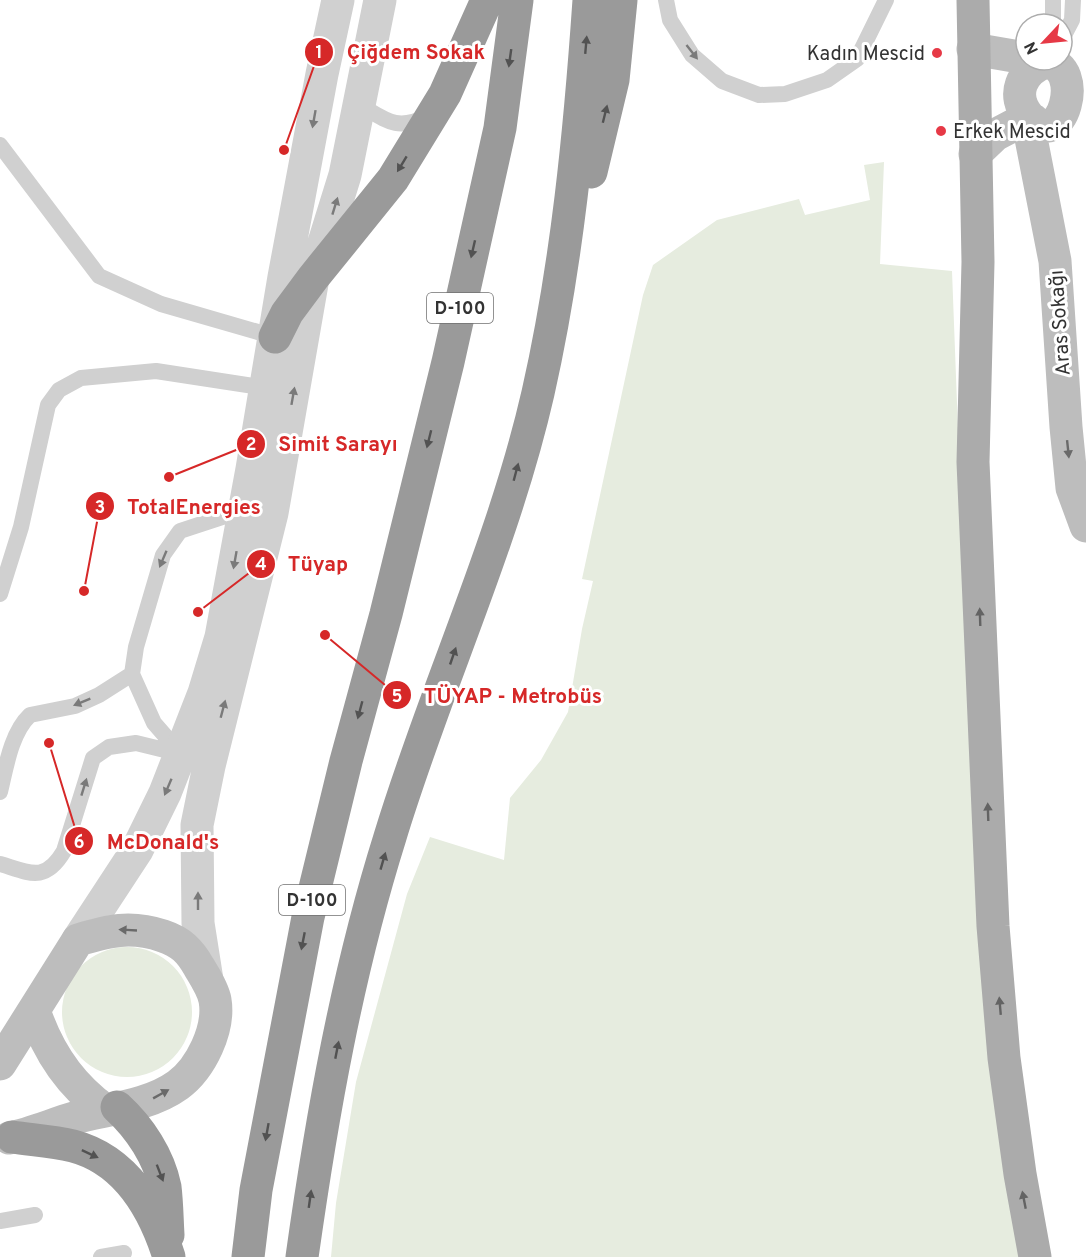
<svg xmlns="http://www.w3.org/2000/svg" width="1086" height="1257" viewBox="0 0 1086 1257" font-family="Overpass,sans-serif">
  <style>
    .green { fill: #e6ecdf }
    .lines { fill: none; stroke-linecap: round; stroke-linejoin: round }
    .lane { stroke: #d0d0d0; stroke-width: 16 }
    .street { stroke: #d0d0d0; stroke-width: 33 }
    .secondary { stroke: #bdbdbd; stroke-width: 33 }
    .primary { stroke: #ababab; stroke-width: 33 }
    .highway { stroke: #9a9a9a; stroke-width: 33 }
    .oneway { fill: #525252 }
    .oneway2 { fill: #7a7a7a }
    .oneway3 { fill: #6a6a6a }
    .oneway4 { fill: #636363 }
    .poi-dot { fill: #e63946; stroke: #fff; stroke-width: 2 }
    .labels { text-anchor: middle; stroke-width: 6; stroke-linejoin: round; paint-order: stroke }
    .shield { fill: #fff; stroke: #707070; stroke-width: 1.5 }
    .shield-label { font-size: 18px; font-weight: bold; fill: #333 }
    .poi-label { font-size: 20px; fill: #333; stroke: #fff; text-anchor: end }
    .street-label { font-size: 20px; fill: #333; stroke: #fff }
    .leader { fill: none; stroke: #d62828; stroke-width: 2 }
    .callout-dot { fill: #d62828; stroke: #fff; stroke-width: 2 }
    .mark-label { font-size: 18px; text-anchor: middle; font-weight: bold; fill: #fff }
    .callout-label { font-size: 21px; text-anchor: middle; font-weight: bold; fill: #d62828; stroke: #fff; stroke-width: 6; stroke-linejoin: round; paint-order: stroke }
  </style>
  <rect width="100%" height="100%" fill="#fff"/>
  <path class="green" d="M884,162L880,264L952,271L971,773L1023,1257H331L336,1203L356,1082L407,894L430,837L504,860L510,798L541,760L568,712L582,629L593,581L582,579L643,295L653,265L717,220L799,199L805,215L870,200L864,165Z
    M62 1012a65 65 0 1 1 130 0a65 65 0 1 1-130 0Z"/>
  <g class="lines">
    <path class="lane" d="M666,0L670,20L692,55L722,81L759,95L785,94L827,80L857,59L886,0
      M1053,24V0
      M1062,39L1072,20L1073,0
      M360,105C386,120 396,131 426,117
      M0,145L99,276L161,304L275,337
      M0,594L21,527L48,405L59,390L81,378L156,371L266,388
      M181,754L154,723L132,674L136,647L163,555L180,531L244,510
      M0,792C6,767 11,733 30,715L75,706L99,695L132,674
      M0,864C30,873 45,883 64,851L93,758L109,747L136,743L181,754
      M0,1221L35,1215
      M101,1257L124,1253"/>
    <path class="street" d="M78,940L137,850L165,793L204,693L221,637L252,469L284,277L322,74L338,0
      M207,980L198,923L197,825L209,766L272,513L313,278L345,175L380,0"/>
    <path class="secondary" d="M973,49L1026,58
      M1046,62C1086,65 1063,155 1029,117C1010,95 1022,70 1046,62Z
      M1033,120L1030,133L1055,261L1066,427L1072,488L1086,526
      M975,154L995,135L1029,117
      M34,1010C47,1050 70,1085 105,1110
      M0,1064L78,940C108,931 130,925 163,936C181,942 190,951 199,967C205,977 213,989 215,1000C220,1029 201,1068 178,1085C149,1106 108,1109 74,1118C53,1124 31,1134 9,1138"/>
    <path class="primary" d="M973,0L978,262L973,462L993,926L1004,1058L1020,1174L1035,1257"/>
    <path class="highway" d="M591,172L613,80L621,0
      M275,337L287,313L313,278L393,179L445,94L487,0
      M117,1107C140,1128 159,1157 165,1187C167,1203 167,1219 168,1235
      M12,1137C32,1140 53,1141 73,1146C126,1160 154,1209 169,1257
      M248,1257L256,1190L308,917L346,761L386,614L448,362L500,128L517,0
      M302,1257C322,1115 347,974 390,837C435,688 503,546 538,393C567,265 580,131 589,0"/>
  </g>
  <defs><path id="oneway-solid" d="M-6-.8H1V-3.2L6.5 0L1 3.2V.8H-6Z" transform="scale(1.5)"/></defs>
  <g class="oneway">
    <use href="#oneway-solid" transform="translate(586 45) rotate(-85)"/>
    <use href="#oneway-solid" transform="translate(510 58) rotate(98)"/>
    <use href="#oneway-solid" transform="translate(605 114) rotate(-76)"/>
    <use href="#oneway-solid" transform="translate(402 164) rotate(121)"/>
    <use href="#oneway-solid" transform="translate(473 249) rotate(103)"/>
    <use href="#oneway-solid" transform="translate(429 439) rotate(104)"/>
    <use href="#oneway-solid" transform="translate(516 472) rotate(-75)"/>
    <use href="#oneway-solid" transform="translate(453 656) rotate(-71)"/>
    <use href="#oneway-solid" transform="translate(360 710) rotate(105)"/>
    <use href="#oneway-solid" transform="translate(383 861) rotate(-74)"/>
    <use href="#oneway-solid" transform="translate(303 941) rotate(101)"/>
    <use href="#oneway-solid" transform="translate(337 1050) rotate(-79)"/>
    <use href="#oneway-solid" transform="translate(267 1132) rotate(100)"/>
    <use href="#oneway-solid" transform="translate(90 1154) rotate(25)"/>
    <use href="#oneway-solid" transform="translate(160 1173) rotate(69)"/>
    <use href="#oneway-solid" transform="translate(310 1199) rotate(-82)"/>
  </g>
  <g class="oneway2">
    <use href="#oneway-solid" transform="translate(692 52) rotate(52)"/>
    <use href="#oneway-solid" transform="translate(314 119) rotate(100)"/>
    <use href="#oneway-solid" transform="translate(335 206) rotate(-73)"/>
    <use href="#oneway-solid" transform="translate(293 396) rotate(-80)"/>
    <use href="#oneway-solid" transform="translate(163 559) rotate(113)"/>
    <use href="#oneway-solid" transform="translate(235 560) rotate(100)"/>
    <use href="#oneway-solid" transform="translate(82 702) rotate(158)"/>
    <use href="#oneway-solid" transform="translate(223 709) rotate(-75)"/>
    <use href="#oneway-solid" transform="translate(84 787) rotate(-73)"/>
    <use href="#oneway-solid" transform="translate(168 787) rotate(113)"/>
    <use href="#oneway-solid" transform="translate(198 901) rotate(-90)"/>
  </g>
  <g class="oneway3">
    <use href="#oneway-solid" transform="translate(1068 449) rotate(84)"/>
    <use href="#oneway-solid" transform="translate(128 930) rotate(-177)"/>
    <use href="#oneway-solid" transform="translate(161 1094) rotate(-29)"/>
  </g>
  <g class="oneway4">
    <use href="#oneway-solid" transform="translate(980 617) rotate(-92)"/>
    <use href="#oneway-solid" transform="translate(988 812) rotate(-92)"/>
    <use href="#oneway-solid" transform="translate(1000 1006) rotate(-95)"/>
    <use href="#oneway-solid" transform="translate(1024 1200) rotate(-101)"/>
  </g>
  <g class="poi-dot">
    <circle cx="937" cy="53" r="6"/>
    <circle cx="941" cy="131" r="6"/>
  </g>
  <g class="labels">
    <g class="shield">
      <rect x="427" y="293" width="66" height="30" rx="4.5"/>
      <rect x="279" y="885" width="66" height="30" rx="4.5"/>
    </g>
    <g class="shield-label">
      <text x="460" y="314">D-100</text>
      <text x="312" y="906">D-100</text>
    </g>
    <g class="poi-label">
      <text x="925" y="60">Kadın Mescid</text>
      <text x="953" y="138" text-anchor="start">Erkek Mescid</text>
    </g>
    <g class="street-label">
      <text transform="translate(1059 323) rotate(-94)" y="7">Aras Sokağı</text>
    </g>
  </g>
  <path class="leader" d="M284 150L319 52M169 477L251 444M84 591L100 506M198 612L261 564M325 635L397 695M49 743L79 841"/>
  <g class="callout-dot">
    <circle cx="284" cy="150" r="6"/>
    <circle cx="169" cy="477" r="6"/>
    <circle cx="84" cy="591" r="6"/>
    <circle cx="198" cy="612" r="6"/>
    <circle cx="325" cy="635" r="6"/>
    <circle cx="49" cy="743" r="6"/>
    <circle cx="319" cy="52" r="15"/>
    <circle cx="251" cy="444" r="15"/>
    <circle cx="100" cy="506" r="15"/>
    <circle cx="261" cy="564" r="15"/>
    <circle cx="397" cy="695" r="15"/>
    <circle cx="79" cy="841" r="15"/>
  </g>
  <g class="mark-label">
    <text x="319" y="58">1</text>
    <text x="251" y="450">2</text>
    <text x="100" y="513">3</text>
    <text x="261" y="570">4</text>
    <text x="397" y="702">5</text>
    <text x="79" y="848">6</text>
  </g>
  <g class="callout-label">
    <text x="416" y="59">Çiğdem Sokak</text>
    <text x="338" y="451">Simit Sarayı</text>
    <text x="194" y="514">TotalEnergies</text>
    <text x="318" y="571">Tüyap</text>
    <text x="513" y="703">TÜYAP - Metrobüs</text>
    <text x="163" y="849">McDonald's</text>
  </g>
  <g transform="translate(1044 42) rotate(244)"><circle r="28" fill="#ffffff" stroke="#adadad" stroke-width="1.5"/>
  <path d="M0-4.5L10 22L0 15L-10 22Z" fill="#e63946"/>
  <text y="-9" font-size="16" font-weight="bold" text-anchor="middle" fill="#333333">N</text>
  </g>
</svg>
